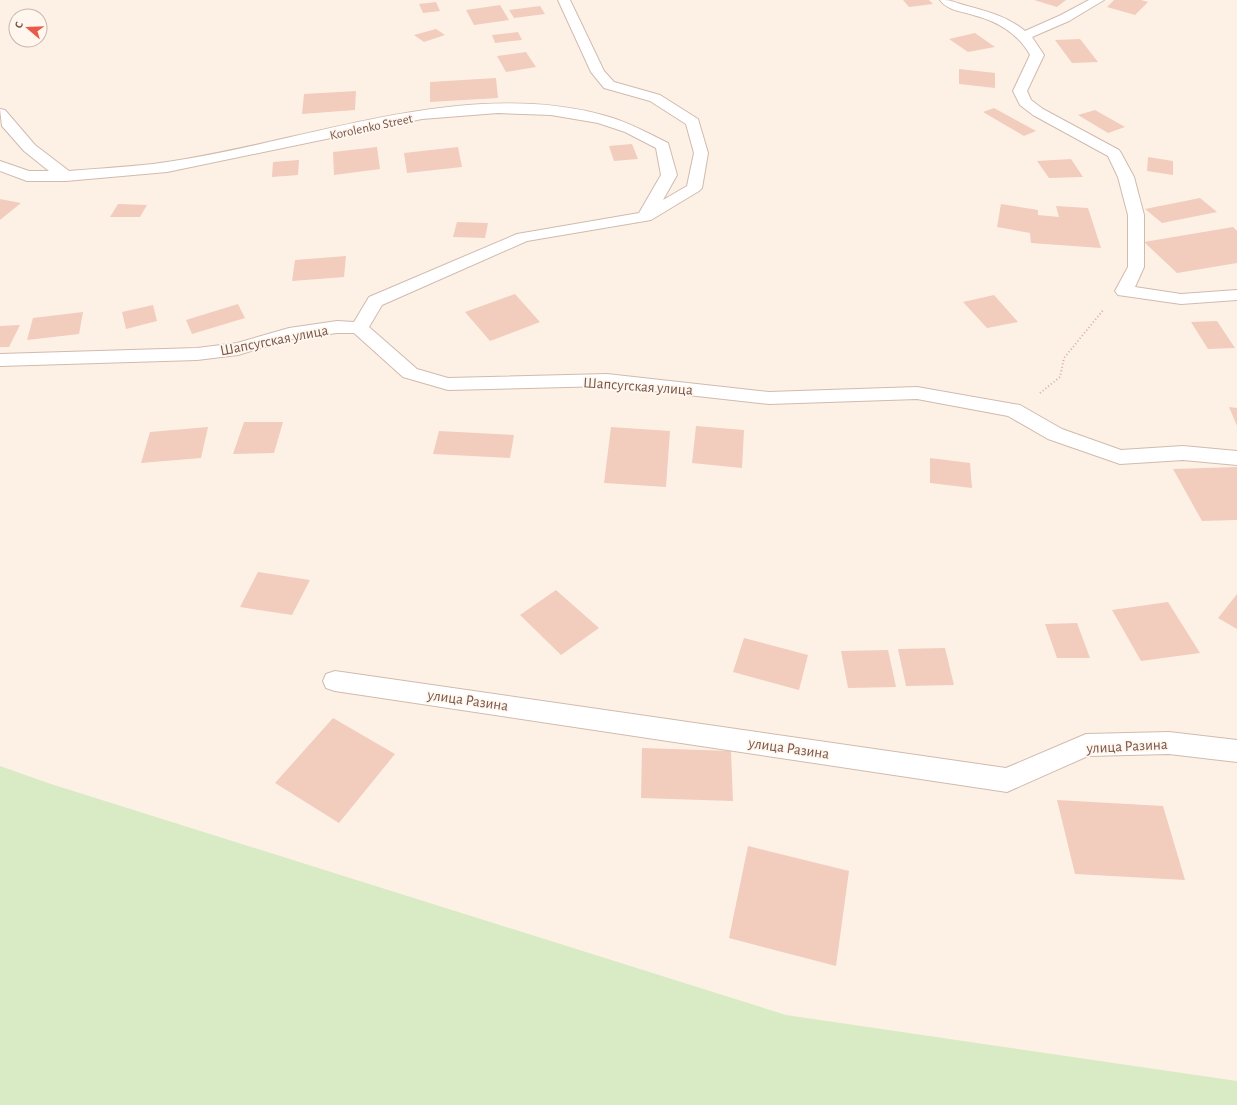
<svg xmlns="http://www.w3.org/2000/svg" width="1237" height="1105" viewBox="0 0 1237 1105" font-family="'Alegreya Sans',sans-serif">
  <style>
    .green { fill: #d9ebc4 }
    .building { fill: #f2ccbd }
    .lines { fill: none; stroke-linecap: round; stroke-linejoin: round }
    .minor-casing { stroke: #d1baae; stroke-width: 2 }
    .path { stroke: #d8afa0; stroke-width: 2; stroke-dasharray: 1 2.5; stroke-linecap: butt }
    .minor { fill: #fff; fill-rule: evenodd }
    .labels { text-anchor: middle; stroke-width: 3.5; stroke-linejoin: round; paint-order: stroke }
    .far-street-label { font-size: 13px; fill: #77554a; stroke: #fff6ed }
    .street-label { font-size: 15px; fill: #77554a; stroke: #fff6ed }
  </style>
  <rect width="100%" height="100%" fill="#fdf1e6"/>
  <path class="green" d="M0,766L48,783L786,1015L1237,1081V1105H0Z"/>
  <path class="building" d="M903,0H929L933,4L909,7Z
    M1034,0H1066L1057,7Z
    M1114,0H1141L1148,2L1135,15L1107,7Z
    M436,2L440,11L423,13L419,4Z
    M500,5L509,20L474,25L466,10Z
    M540,6L545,14L514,18L509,10Z
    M436,29L445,35L424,42L414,35Z
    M518,32L522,40L495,43L492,35Z
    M975,33L995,47L968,52L949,39Z
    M1080,39L1098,62L1072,63L1055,40Z
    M526,52L536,67L506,72L497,56Z
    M959,69L995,73V88L959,84Z
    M496,78L498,98L430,102V82Z
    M356,91L355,110L302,114L304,94Z
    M994,108L1036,131L1024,136L983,112Z
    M1095,110L1125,127L1108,133L1078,115Z
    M632,144L638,159L614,161L609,146Z
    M377,147L380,169L334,175L333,152Z
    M458,147L462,167L407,173L404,153Z
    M1148,157L1173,161V175L1147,171Z
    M1071,159L1083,177L1049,178L1037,161Z
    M299,160L298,175L272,177L273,162Z
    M1200,198L1217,212L1162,223L1145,209Z
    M0,199L21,203L0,220Z
    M118,204L147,205L140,217H110Z
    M1001,204L1038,210V215L1059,217L1056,206L1088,208L1101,248L1031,243L1030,233L997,227Z
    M457,222L488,223L485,238L453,237Z
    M1233,227L1237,231V263L1177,273L1144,242Z
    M346,256L344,277L292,281L295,260Z
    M515,294L540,322L490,341L465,312Z
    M994,295L1018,322L987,328L963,302Z
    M238,304L245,318L192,334L186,320Z
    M153,305L157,321L126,329L122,312Z
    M83,312L79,334L27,340L33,318Z
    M1217,321L1235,348L1208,349L1191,322Z
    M20,325L9,347H0V326Z
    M1229,407L1237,408V426Z
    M244,422H283L274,453L233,454Z
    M696,426L744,430L742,468L692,463Z
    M208,427L201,458L141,463L150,432Z
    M611,427L670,431L666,487L604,483Z
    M439,431L514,435L510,458L433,454Z
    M930,458L970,463L972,488L930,483Z
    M1237,467V520L1202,521L1173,469Z
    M258,572L310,580L292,615L240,607Z
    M556,590L599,628L561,655L520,615Z
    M1237,594V629L1218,618Z
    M1168,602L1200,653L1141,661L1112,610Z
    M1077,623L1090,658H1057L1045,624Z
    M744,638L808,655L799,690L733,672Z
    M945,648L954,685L906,686L898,649Z
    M888,650L896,687L848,688L841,651Z
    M333,718L395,754L339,823L275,783Z
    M642,748L731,751L733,801L641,798Z
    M1057,800L1163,806L1185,880L1075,874Z
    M748,846L849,871L836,966L729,938Z"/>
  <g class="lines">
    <g class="minor-casing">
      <path id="minor" d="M558,0H570L604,71L614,82L660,95L698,119L708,153L702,188L699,191L651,220L527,241L382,305L369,327L417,369L448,378L607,374L769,392L917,387L1020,405L1062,429L1121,450L1183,446L1237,451V465L1183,460L1120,464L1048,439L1008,416L917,399L769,404L607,386L448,390L403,377L354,333H337L291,339L238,355L197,360L0,366V354L197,348L237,343L289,328L337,321L354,322L369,297L517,234L639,213L661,175L656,148L625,132L598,123L551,115L498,113L422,119L167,172L66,181H27L0,171V161L29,171H49L24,151L2,126L0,109L5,110L35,145L69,171C101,168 135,167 167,162C306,142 466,76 606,116C628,122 648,133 668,143L677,175L663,200L687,186L694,153L686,124L650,101L604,88L591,72Z
        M940,0C953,0 953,2 964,5C986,11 1007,16 1025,31L1061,15L1089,0H1104L1069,21L1032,37L1044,55L1027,91L1031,100L1043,109L1119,150L1121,153L1134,177L1144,215V267L1135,287L1181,294L1237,290V300L1181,304L1118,295L1115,291L1128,267V215L1118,177L1108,156L1033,115L1020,105L1013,91L1030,55C1019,34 997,21 973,15C962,11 948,11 940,0Z
        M335,671L1006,768L1086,734L1169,732L1237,740V762L1169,754L1088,756L1007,792L335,691L326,688L323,681L326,674Z"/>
    </g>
    <path class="path" d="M1040,393L1060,377L1064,358L1104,309"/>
    <use href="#minor" class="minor"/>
  </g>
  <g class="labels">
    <g class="far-street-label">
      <text transform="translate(371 126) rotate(-12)" y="5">Korolenko Street</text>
    </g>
    <g class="street-label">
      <text transform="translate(274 340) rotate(-11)" y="5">Шапсугская улица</text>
      <text transform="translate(638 386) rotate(4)" y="5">Шапсугская улица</text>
      <text transform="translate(468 700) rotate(8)" y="5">улица Разина</text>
      <text transform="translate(1127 746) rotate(-3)" y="5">улица Разина</text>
      <text transform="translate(789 748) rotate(8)" y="5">улица Разина</text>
    </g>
  </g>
  <g transform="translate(28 28) rotate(289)"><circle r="19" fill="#fff6ed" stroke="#c9b6ac"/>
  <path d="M0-3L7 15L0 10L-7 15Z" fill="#e85a4a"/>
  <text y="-6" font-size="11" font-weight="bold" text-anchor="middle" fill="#77554a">С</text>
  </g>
</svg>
